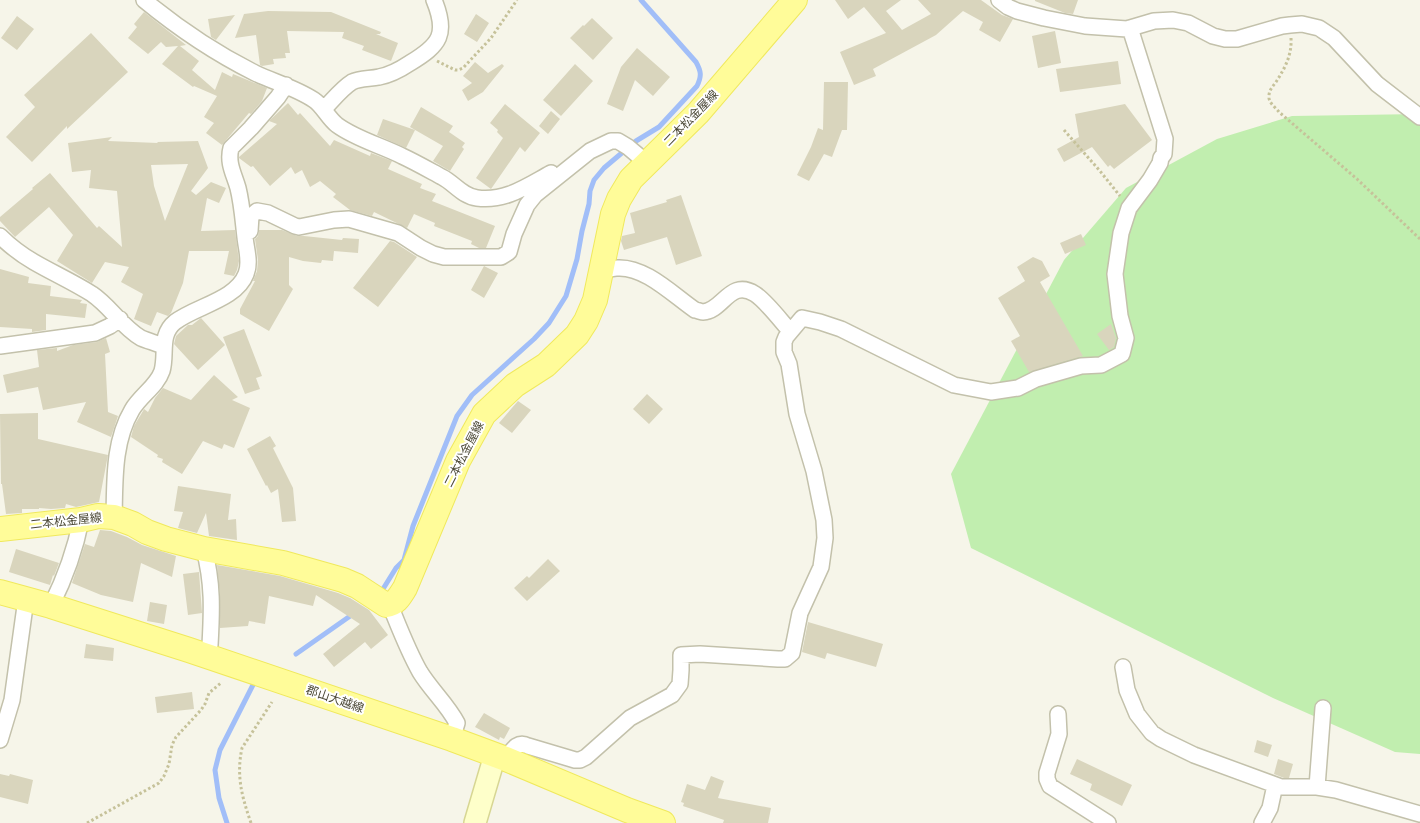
<svg xmlns="http://www.w3.org/2000/svg" width="1420" height="823" viewBox="0 0 1420 823" font-family="'Golos Text','Noto Sans JP',sans-serif">
  <style>
    .green { fill: #c1eeaf }
    .lines { fill: none; stroke-linecap: round; stroke-linejoin: round }
    .stream { stroke: #a1bef8; stroke-width: 5 }
    .building { fill: #d9d5bd; fill-rule: evenodd }
    .street-casing { stroke: #c3c1ab; stroke-width: 18 }
    .secondary-casing { stroke: #d7d693; stroke-width: 24 }
    .primary-casing { stroke: #f0e95d; stroke-width: 26 }
    .path { stroke: #c6c29a; stroke-width: 3; stroke-dasharray: 2.5 2.5; stroke-linecap: butt }
    .street { stroke: #fff; stroke-width: 15 }
    .secondary { stroke: #feffca; stroke-width: 21 }
    .primary { stroke: #fffc99; stroke-width: 24 }
    .labels { text-anchor: middle; stroke-width: 4; stroke-linejoin: round; paint-order: stroke }
    .street-label { font-size: 12px; fill: #4b4836; stroke: #fff }
  </style>
  <rect width="100%" height="100%" fill="#f6f5e9"/>
  <path class="green" d="M1420,114V754L1395,752L1273,698L971,548L951,474L1064,260L1126,188L1217,139L1292,116Z"/>
  <g class="lines">
    <path class="stream" d="M383,589L396,568L404,560L413,526L457,416L472,395L534,339L549,323L566,296L577,259L582,231L589,204L590,191L594,180L604,168L636,141L659,127L697,86C702,76 701,71 696,62L641,0
      M296,654L353,614
      M227,823L219,798L215,770L220,750L256,679"/>
  </g>
  <path class="building" d="M835,0H901L886,11L902,30L931,14L918,0H981L1002,15L1013,19L1000,42L979,30L983,22L963,11L936,35L873,69L876,76L854,85L840,52L886,33L864,7L848,19Z
    M1035,0H1078L1073,14L1065,13L1035,1Z
    M268,11L331,12L381,32L380,34H376L398,43L391,61L362,50L364,46L342,38L344,32L287,31L290,53H285L286,58L273,59L274,64L262,66L260,65L256,35L235,38L244,14Z
    M144,12L186,45L180,46L199,61L192,70L215,90L222,72L232,77L233,74L267,88L262,101L251,114L249,113L222,145L206,133L214,123L204,117L217,96L194,86L193,87L162,64L178,46L166,47L161,42L148,54L128,38L137,27L134,24Z
    M476,14L489,23L477,42L464,34Z
    M235,15L216,40L211,37L208,19Z
    M17,16L34,29L17,50L1,38Z
    M592,18L613,38L593,60L570,38L583,25L584,26Z
    M1055,31L1061,63L1038,68L1032,36Z
    M91,33L128,72L67,129V126L32,162L6,137L35,107L24,95Z
    M637,48L670,77L653,96L635,80L623,111L607,104L621,67Z
    M1118,61L1121,84L1060,92L1056,69Z
    M475,62L488,73L502,64L504,66L483,92L468,101L462,90L472,83L463,76Z
    M575,64L593,81L561,116L543,100Z
    M824,82H848L847,130H842L832,157L824,154L809,181L797,175L811,147L818,128L823,130Z
    M288,103L298,115L300,113L330,146L334,140L370,156L371,153L392,161L388,169L422,184L420,188L436,194L432,201L495,226L486,248H479L471,244L472,241L434,226L435,223L414,214L407,228L374,212L372,216L350,210L333,197L336,194L320,181L310,187L302,170L295,174L291,167L270,186L253,166L251,167L239,158V157L277,124L269,121Z
    M505,104L540,133L525,152L520,147L491,189L476,178L503,138L497,132L498,130L490,123Z
    M1125,104L1152,140L1114,169L1110,165L1108,167L1092,147L1064,162L1057,149L1079,137L1075,114Z
    M421,107L453,126L449,132L465,143L462,147L464,149L450,171L433,161L443,146L410,127Z
    M551,111L560,119L548,134L539,126Z
    M383,119L415,130L406,148L377,135Z
    M112,137L108,141L158,143L157,142L198,141L208,168L191,191L196,195L211,182L226,188L219,203L207,198L201,231L235,230L239,261L237,270L234,276L224,274L229,251H189L183,283L171,313L168,316L157,312L151,326L134,319L143,294L121,282L129,267L105,262L92,283L57,261L73,235L49,207L15,237L0,221V217L33,189L32,188L50,173L97,228L99,226L122,247L117,191L89,188L91,170L72,172L68,143ZM188,164L165,221L154,186L151,165Z
    M681,195L702,256L676,265L667,237L624,250L621,241L622,236L635,233L630,213L667,202L666,200Z
    M259,230H282L297,236H304L342,240L343,238L359,239L358,253L334,251L333,261L322,260L321,263L303,261L289,257V285L293,289L269,331L240,314V309L255,281H253L257,271L258,260L255,239L258,236Z
    M1081,234L1086,245L1065,254L1060,243Z
    M390,241L394,242L417,257L378,307L353,288Z
    M1033,257L1042,261L1050,276L1040,282L1083,356L1029,372L1011,341L1020,336L998,298L1025,281L1017,267Z
    M484,266L498,273L484,298L471,290Z
    M0,269L29,277L28,283L51,286L50,296L82,300L80,303L87,304L85,318L46,314V330L32,332V329L0,327Z
    M201,318L225,345L198,370L174,344L176,336L188,325H192Z
    M1111,324L1116,338L1114,347L1109,350L1097,334Z
    M244,329L262,376L256,378L260,389L245,394L223,337Z
    M106,338L110,352L105,354L108,412L118,416L111,437L77,422L86,402L43,410L38,387L7,393L3,375L39,367L37,350L57,348V351L73,345L97,342Z
    M214,375L238,397L232,400L250,408L234,448L224,444L222,449L203,441L182,474L162,462L163,459L157,457L158,455L131,437L134,426L143,411L144,409L148,412L155,398L163,388L191,400Z
    M647,394L663,409L649,424L633,409Z
    M518,401L531,410L512,433L499,423Z
    M38,413V439L108,455L99,502L76,507L66,504L65,508L51,509L39,508V509H22V513L6,514L2,484H1L0,414Z
    M270,436L276,446L273,448L293,488L296,521L282,522L278,489L271,493L267,485L266,486L247,449Z
    M178,486L231,494L228,520L236,519L237,540L209,536L206,513L197,533L178,528L183,512L174,511Z
    M100,530L111,531L127,537L142,545L176,556L172,577L141,563L133,602L101,595L72,583L85,544L94,547Z
    M16,549L59,563L54,576L53,575L50,585L9,572Z
    M548,559L560,571L527,601L514,588L527,576L529,578Z
    M217,565L280,576L338,593L350,598L369,610L388,635L371,649L365,642L334,667L323,654L360,624L316,595L313,606L269,596L265,624L249,621L248,626L220,628V596Z
    M199,572L202,613L188,615L183,574Z
    M150,602L167,605L164,624L147,621Z
    M808,622L883,644L876,667L827,653L825,659L802,652Z
    M86,644L114,648L113,661L84,658Z
    M192,692L194,709L157,713L155,697Z
    M484,713L510,728L504,739L500,737L499,740L475,727Z
    M1257,740L1272,745L1268,757L1254,752Z
    M1077,759L1132,785L1122,806L1090,790L1092,784L1070,774Z
    M1278,759L1293,764L1289,778H1284L1274,774Z
    M0,774L9,776L10,774L33,780L28,804L0,797Z
    M711,776L724,781L718,798L771,808L768,823H723L724,820L683,806L684,803L681,802L687,784L705,790Z"/>
  <g class="lines">
    <g class="street-casing">
      <path id="street" d="M144,0C178,28 215,53 255,73C274,82 296,88 314,100C323,106 328,118 337,125C356,139 380,145 402,156C415,162 429,170 442,177C454,183 462,196 477,198C505,202 527,186 551,173
        M999,0L1008,7L1017,11L1044,18L1085,26L1127,29L1154,21L1173,20L1188,23L1213,36L1225,39H1237L1282,26L1290,25L1302,24L1319,28L1334,38L1377,84L1420,117
        M324,109C333,100 341,89 352,82C360,78 370,79 379,77C390,75 401,69 410,63C440,45 448,34 434,0
        M250,231L251,216L257,211L268,213L295,226L299,227L334,220L349,219L398,233L421,248L433,254L444,257H501L509,252L514,234L527,205L535,195L590,151L611,141H618L628,147L647,163
        M0,236C10,246 22,255 34,262C53,273 73,282 92,294C110,306 122,327 141,338C148,341 156,343 163,346
        M601,271C606,270 612,268 617,268C645,266 673,295 695,310C696,310 702,312 703,312C723,311 730,278 755,294C766,301 781,321 790,331
        M0,346L95,333L110,326L120,319
        M114,517C115,481 113,442 132,410C140,396 157,386 162,371C167,354 159,335 175,322C196,306 236,300 246,274C251,262 246,249 245,237C243,220 242,204 238,188C234,174 227,163 231,148L251,128L278,97L286,85
        M204,549C213,583 212,610 210,645
        M390,605C399,627 408,651 420,672C431,690 447,704 457,723L452,739
        M51,606C65,578 75,551 81,520
        M1123,667L1127,690L1137,714L1152,733L1161,739L1194,755L1281,787H1317L1336,790L1420,814
        M1058,714L1059,734L1047,773V779L1050,786L1108,823
        M0,740L12,700L26,599
        M506,759C512,751 517,740 528,746L575,760H580L586,757L630,718L672,695L680,684L681,670V655L700,654L778,659H785L792,653L800,613L821,567L825,538L824,520L814,471L797,414L789,364L784,352V342L786,337L802,318L820,322L841,329L954,385L991,392L1018,388L1036,379L1081,366L1101,365L1122,354L1126,338L1120,316L1115,274L1121,233L1129,208L1150,180L1160,163L1161,158L1164,154L1165,139L1130,28
        M1317,787L1323,708
        M1262,823L1270,808L1275,785"/>
    </g>
    <g class="secondary-casing">
      <path id="secondary" d="M475,823L495,755"/>
    </g>
    <g class="primary-casing">
      <path id="primary" d="M0,529L81,520L98,516L114,517L133,524L147,532L166,539L204,549L283,563L343,580L357,586L386,605C396,604 400,596 405,588L458,461L484,414L515,385L546,365L577,335L586,321L595,300L613,214L619,199L631,179L698,113L795,0
        M0,592L51,606L189,650L452,739L506,759L627,810L663,823"/>
    </g>
    <path class="path" d="M1291,38C1292,55 1285,68 1276,82C1273,86 1269,90 1269,96C1268,102 1275,107 1279,112L1357,179L1420,239
      M437,61L455,70H458L463,68L491,38L517,0
      M1064,130L1100,171L1120,196
      M87,823L159,783L164,776L169,764L172,745L176,737L201,710L205,704L209,693L222,682
      M251,823C242,797 236,776 242,748L272,702"/>
    <use href="#street" class="street"/>
    <use href="#secondary" class="secondary"/>
    <use href="#primary" class="primary"/>
  </g>
  <g class="labels">
    <g class="street-label">
      <text transform="translate(691 118) rotate(-46)" y="4">二本松金屋線</text>
      <text transform="translate(464 454) rotate(-63)" y="4">二本松金屋線</text>
      <text transform="translate(66 521) rotate(-6)" y="4">二本松金屋線</text>
      <text transform="translate(335 699) rotate(19)" y="4">郡山大越線</text>
    </g>
  </g>
</svg>
